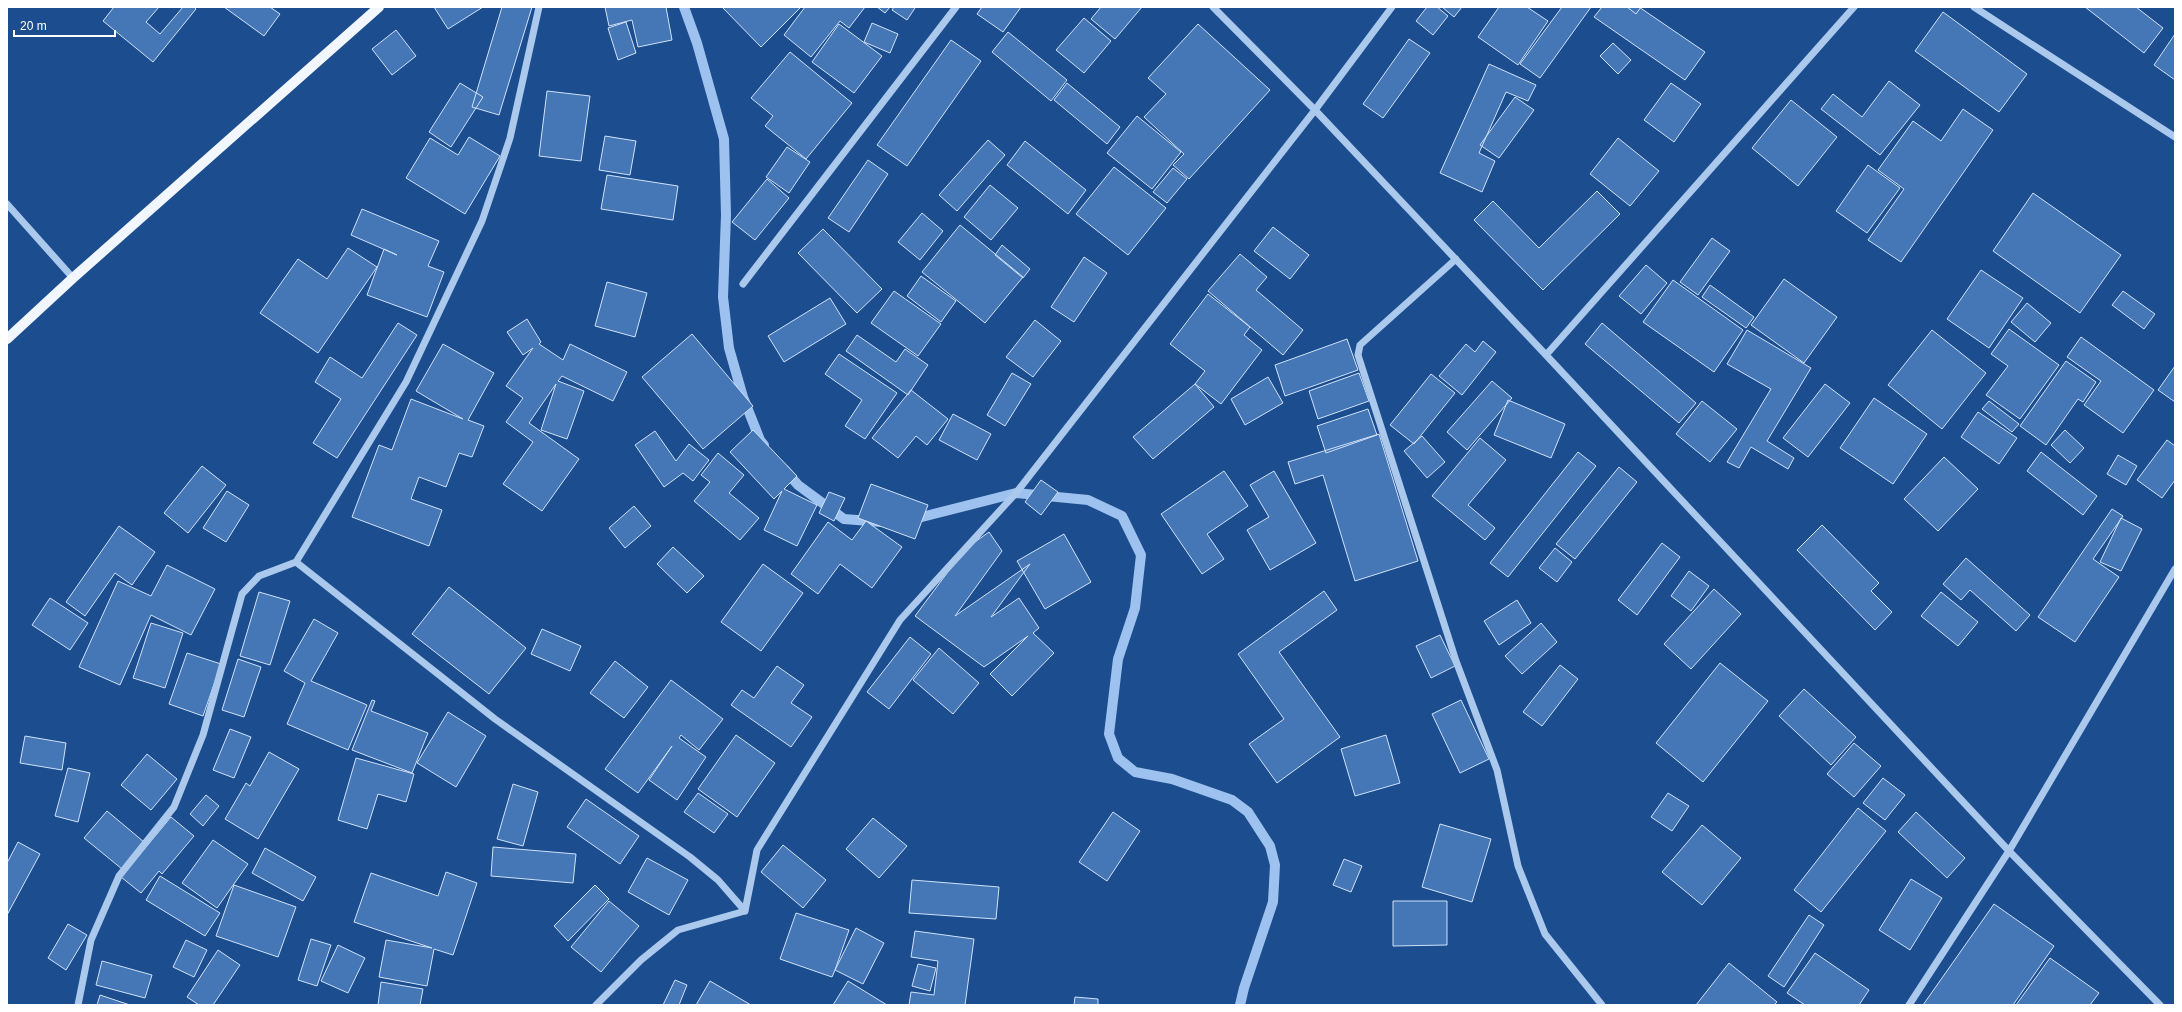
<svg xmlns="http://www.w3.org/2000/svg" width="2182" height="1012" viewBox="0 0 2182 1012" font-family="Helvetica,sans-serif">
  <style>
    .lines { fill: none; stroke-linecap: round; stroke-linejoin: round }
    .stream { stroke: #9ec2ef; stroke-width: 10 }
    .building { fill: #4576b6; stroke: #d0e2fa }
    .minor { stroke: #abc8ed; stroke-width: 7 }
    .major { stroke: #f1f6ff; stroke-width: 10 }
  </style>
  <rect width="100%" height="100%" fill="#1c4d8e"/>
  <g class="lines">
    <path class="stream" d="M684,7L697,43L724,139L726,215L723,297L729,348L743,397L760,440L764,445
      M785,470L798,485L844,519L882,522
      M910,520L1016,493L1088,500L1122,516L1141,555L1135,608L1118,659L1109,734L1118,758L1135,772L1172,779L1232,800L1248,812L1270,846L1275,865L1273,902L1244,988L1240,1005"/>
  </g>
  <path class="building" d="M114,7H159L146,22L160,34L183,7H194L196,9L153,62L103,21Z
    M224,7H270L280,14L264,36Z
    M434,7H483L448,29Z
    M502,7H532L499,115L472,107Z
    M605,7H666L672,40L638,47L632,20L609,26Z
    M722,7H801L761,47Z
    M805,7H865L849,28L840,21L811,57L784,35Z
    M877,7H890L885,13Z
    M894,7H914L915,8L907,20L892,10Z
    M982,7H1021L1003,32L977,14Z
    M1101,7H1142L1115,39L1091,19Z
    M1427,7H1437L1448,16L1433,35L1416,21Z
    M1442,7H1462L1454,17Z
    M1499,7H1527L1548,21L1518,65L1478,37Z
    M1562,7H1591L1540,78L1520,64Z
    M1602,7H1639L1705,52L1685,80L1594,17Z
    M1627,7H1641L1636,14Z
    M2085,7H2136L2163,28L2144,53Z
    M1943,12L2027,74L1999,112L1915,51Z
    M1084,18L1111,41L1084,73L1056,50Z
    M626,22L636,53L618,60L608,28Z
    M872,23L898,34L890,53L864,42Z
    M839,24L882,56L854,93L812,62Z
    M1198,24L1270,90L1189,179L1173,165L1184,154L1144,117L1166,94L1148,78Z
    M396,30L416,56L392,75L372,49Z
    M1008,32L1067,80L1051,101L992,52Z
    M2175,34V80L2154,65Z
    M1409,39L1430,53L1383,118L1363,104Z
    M951,40L981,61L907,166L877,145Z
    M1613,43L1631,60L1618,74L1600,56Z
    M790,52L852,103L806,159L765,126L773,116L751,98Z
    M1489,64L1536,85L1528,101L1506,92L1479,153L1495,161L1482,192L1440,173Z
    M1889,81L1920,105L1880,155L1821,109L1833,94L1862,117Z
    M460,83L483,97L451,147L429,132Z
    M1067,83L1120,127L1107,144L1054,100Z
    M1671,83L1701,104L1674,142L1644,120Z
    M547,91L590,96L581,161L539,156Z
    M1515,97L1534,110L1499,158L1480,145Z
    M1791,100L1837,137L1798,186L1752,148Z
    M1963,109L1993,130L1901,262L1868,240L1904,189L1878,170L1913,121L1941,141Z
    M1137,116L1181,152L1152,189L1107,153Z
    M605,136L636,141L630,175L599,170Z
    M469,137L500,156L465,214L406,178L430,138L458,155Z
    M1618,138L1659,171L1630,206L1590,174Z
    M988,140L1005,155L957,211L939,195Z
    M1025,141L1086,190L1068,214L1007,165Z
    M787,147L810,162L789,193L766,177Z
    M868,160L888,174L849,232L828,218Z
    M1868,165L1900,188L1867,233L1836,211Z
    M1114,167L1166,208L1128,255L1076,214Z
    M1173,168L1187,179L1167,203L1153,192Z
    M607,175L678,186L673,220L601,209Z
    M767,179L789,198L755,240L732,222Z
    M990,185L1018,208L991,240L964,217Z
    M1597,191L1620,214L1543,290L1474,220L1493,201L1539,248Z
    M2033,193L2121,255L2080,313L1993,251Z
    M362,209L439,241L428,266L444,272L427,317L367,295L384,249L397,255L351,235Z
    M922,213L943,231L920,260L898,242Z
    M960,225L1023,277L985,323L922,272Z
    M1273,227L1309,255L1290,279L1254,251Z
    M823,229L882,289L857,313L798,253Z
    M1712,238L1730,251L1698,295L1680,282Z
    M1002,245L1030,269L1023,278L995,255Z
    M348,248L377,267L318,353L260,313L298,259L327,279Z
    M1240,254L1267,277L1256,290L1303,330L1283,355L1208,291Z
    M1084,257L1107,273L1074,322L1051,307Z
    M1646,265L1667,283L1641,314L1619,296Z
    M1981,270L2023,298L1989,348L1947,319Z
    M921,276L956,301L941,322L907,296Z
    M1784,279L1837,317L1804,363L1751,325Z
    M1673,280L1743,330L1714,372L1643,322Z
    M607,282L647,293L635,337L595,326Z
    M1710,285L1754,317L1746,328L1702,297Z
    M894,291L941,324L918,356L871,323Z
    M2123,291L2155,314L2144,329L2112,305Z
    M1208,294L1250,327L1244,335L1262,350L1221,404L1195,384L1205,371L1170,344Z
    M830,298L846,324L784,362L768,336Z
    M2027,303L2051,323L2035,342L2011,322Z
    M527,319L541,342L539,344L563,360L570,344L627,372L613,401L562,376L558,381L584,391L567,439L541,430L556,384L529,423L579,459L542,511L503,484L533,442L506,422L523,398L506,386L533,348L523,355L507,332Z
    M1035,320L1061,341L1033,377L1006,357Z
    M398,323L417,335L337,458L313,443L341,399L315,382L330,357L362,378Z
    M1602,323L1696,403L1679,423L1585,344Z
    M2009,329L2059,365L2020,419L1986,395L2008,366L1991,354Z
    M1747,330L1811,368L1767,441L1794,458L1788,469L1751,447L1739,468L1727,462L1771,389L1727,364Z
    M1932,330L1986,373L1942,429L1888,385Z
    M692,334L753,406L703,449L642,377Z
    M857,335L896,362L905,349L928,365L908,395L846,351Z
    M2081,337L2154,390L2123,433L2084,405L2101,381L2067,357Z
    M1347,339L1358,370L1285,396L1275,365Z
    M1483,341L1496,352L1462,395L1439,376L1466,344L1475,352Z
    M443,344L494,373L468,420L484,426L472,457L459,453L446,487L419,477L411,499L442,510L429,546L352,517L379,445L392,450L411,399L463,419L416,391Z
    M839,354L897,393L865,439L845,426L862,400L825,374Z
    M2066,361L2096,382L2083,402L2078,399L2046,445L2020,426Z
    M2175,366V402L2158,390Z
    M1012,373L1031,384L1005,426L987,415Z
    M1359,373L1369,401L1318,419L1309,391Z
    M1431,374L1455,393L1414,444L1390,425Z
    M1268,377L1283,403L1245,425L1231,399Z
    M1492,381L1512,398L1467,450L1447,432Z
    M1195,384L1214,407L1153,459L1133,437Z
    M1825,384L1850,403L1808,457L1783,438Z
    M911,390L948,419L927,445L916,436L898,458L872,438Z
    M1874,398L1927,434L1893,484L1840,448Z
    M1508,400L1565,424L1551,458L1494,435Z
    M1702,401L1737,429L1710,462L1676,434Z
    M1989,401L2019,424L2012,432L1982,409Z
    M1368,409L1377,435L1326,453L1317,426Z
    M1978,412L2017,438L1999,464L1961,437Z
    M953,414L991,434L977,460L939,440Z
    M753,430L797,476L784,489L817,505L797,546L764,530L782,491L774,499L730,452Z
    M2065,430L2084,448L2070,463L2051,445Z
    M655,431L676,461L689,444L709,460L693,481L683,473L664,487L635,445Z
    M1379,434L1418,561L1355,581L1323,475L1295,484L1288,462Z
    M1422,436L1445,462L1427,478L1404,451Z
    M1480,438L1506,460L1468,505L1495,528L1485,540L1432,496Z
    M2167,440L2175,446V480L2162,498L2137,480Z
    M1578,452L1596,466L1508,577L1490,563Z
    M2041,452L2097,496L2083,515L2027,471Z
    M718,453L744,475L729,493L759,518L740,540L694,501L710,482L701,475Z
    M2118,455L2137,466L2126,485L2107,474Z
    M1944,457L1978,489L1938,531L1904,499Z
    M202,466L226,485L188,533L164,513Z
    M1619,467L1637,482L1575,559L1556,544Z
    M1224,471L1248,506L1207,534L1224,559L1202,574L1161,514Z
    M1274,471L1316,543L1270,570L1247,530L1269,517L1250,485Z
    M1041,480L1058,492L1041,515L1025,502Z
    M871,484L928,505L915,539L858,518Z
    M227,491L249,505L226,542L203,528Z
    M829,492L845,498L834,521L819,513Z
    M634,506L651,526L625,548L609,528Z
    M2112,509L2123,516L2093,559L2119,577L2075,642L2038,617Z
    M2121,518L2142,529L2121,571L2100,562Z
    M866,521L902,547L872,588L840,564L818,594L791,574L828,522L852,540Z
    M1822,525L1879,583L1871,591L1892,612L1875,630L1797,550Z
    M119,526L155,552L132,585L115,573L85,616L66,602Z
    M989,532L1002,551L955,616L1030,564L991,617L1019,598L1039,628L1033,633L1054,653L1012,696L990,674L1028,636L984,667L915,616L965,549Z
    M1064,534L1091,582L1045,609L1017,561Z
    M1662,543L1680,557L1637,615L1618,600Z
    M673,547L704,576L687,593L657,564Z
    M1555,548L1572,562L1557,582L1539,568Z
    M1966,558L2030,615L2016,631L1970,590L1961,600L1943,584Z
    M763,564L803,593L761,651L721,622Z
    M167,565L215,589L191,635L151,615L120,685L79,667L118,581L151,596Z
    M1689,571L1709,586L1691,611L1671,596Z
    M449,587L526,648L489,694L412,634Z
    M1714,589L1741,614L1691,669L1664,644Z
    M1324,591L1337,610L1279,652L1340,737L1277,783L1249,744L1284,719L1238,654Z
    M259,592L290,601L270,665L240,656Z
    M1941,592L1978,622L1958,646L1921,616Z
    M50,598L88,623L70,650L32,625Z
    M1517,600L1531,623L1499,645L1484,621Z
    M314,619L338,633L311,681L367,705L348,750L287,724L305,683L284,671Z
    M151,623L183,633L165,688L133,678Z
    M1541,623L1557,642L1522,674L1505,656Z
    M542,629L581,646L570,671L531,654Z
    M1440,635L1455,666L1431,678L1416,646Z
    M910,637L931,654L889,709L867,692Z
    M939,648L979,683L953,714L913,680Z
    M187,653L221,664L203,716L169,704Z
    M238,659L261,667L244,717L222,710Z
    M615,661L648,687L624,718L590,693Z
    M1720,663L1768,701L1703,782L1656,743Z
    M1560,665L1578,679L1542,726L1523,712Z
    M777,666L804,685L791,703L812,717L791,747L731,705L742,690L754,698Z
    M671,680L723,719L699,750L681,735L679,738L706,757L677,800L649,780L672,746L638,793L605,769Z
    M1804,689L1856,737L1831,765L1779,716Z
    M372,700L375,701L371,711L428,733L412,773L352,750Z
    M1461,700L1489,759L1460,773L1432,714Z
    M448,712L486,736L456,787L417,763Z
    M230,729L251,737L234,778L213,770Z
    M736,735L775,763L737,817L698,789Z
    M1386,735L1400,783L1355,796L1341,749Z
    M25,736L66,743L62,770L20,763Z
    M1854,743L1881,766L1854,797L1827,774Z
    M269,752L299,769L258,839L225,819L246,783L250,786Z
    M147,754L177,779L151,810L121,785Z
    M356,758L414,774L406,802L378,794L367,829L338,820Z
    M68,768L90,773L78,822L55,816Z
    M1883,778L1905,795L1885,820L1863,803Z
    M513,784L538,792L523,846L497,839Z
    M698,793L728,814L714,833L684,812Z
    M1668,793L1689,806L1672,831L1651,817Z
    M206,795L219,806L203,826L190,814Z
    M586,799L639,836L620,864L567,827Z
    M1858,808L1886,831L1821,912L1794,890Z
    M107,811L144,842L122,869L84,838Z
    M1113,812L1140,831L1107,881L1079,862Z
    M1916,812L1965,858L1947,878L1898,832Z
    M171,817L194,836L162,874L159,871L141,893L121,877Z
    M873,818L907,846L879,878L846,849Z
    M1440,824L1491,839L1472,902L1422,887Z
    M1702,825L1741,858L1702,905L1662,872Z
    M213,840L248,864L217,908L182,883Z
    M18,842L40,854L7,915V863Z
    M783,845L826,880L803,908L761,872Z
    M493,847L576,854L573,883L491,876Z
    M265,848L316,877L303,901L252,873Z
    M647,858L688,880L669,915L628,892Z
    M1344,859L1362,866L1351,892L1333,885Z
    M446,872L477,883L453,955L434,949L427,986L379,977L386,940L432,948L354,922L371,873L438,896Z
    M160,876L220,913L205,936L146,900Z
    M1911,879L1942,898L1910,950L1879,930Z
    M912,880L999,887L996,919L909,913Z
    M234,885L296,907L278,957L216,936Z
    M595,885L609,899L568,941L554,926Z
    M609,901L639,926L601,972L571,947Z
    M1393,901H1447V945L1393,946Z
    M1994,904L2054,946L2013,1005H1923Z
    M796,913L849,930L835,970L856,928L884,943L863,984L835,970L832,977L780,959Z
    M1809,915L1824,925L1784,987L1768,976Z
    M68,924L87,935L66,970L48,958Z
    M915,931L974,939L965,1005H909L911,992L934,995L938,961L911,957Z
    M311,939L331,945L317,986L298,980Z
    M186,940L207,950L194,977L173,967Z
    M338,945L365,958L348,993L321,981Z
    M218,950L240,965L213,1005H199L187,997Z
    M1815,953L1869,990L1859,1005H1805L1787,993Z
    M2050,958L2099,993L2090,1005H2016Z
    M102,961L152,975L145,998L96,985Z
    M1729,963L1777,1002L1774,1005H1696Z
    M918,964L936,968L930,991L912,986Z
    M675,980L687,985L679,1005H663Z
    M710,981L751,1005H696Z
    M848,981L887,1005H833Z
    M381,982L423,989L420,1005H378Z
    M100,995L130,1005H97Z
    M1075,997L1098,999V1005H1074Z"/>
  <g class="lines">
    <path class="minor" d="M1213,7L1315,110L1546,355L2009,851L2160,1005
      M1974,7L2175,137
      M7,204L73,278
      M1456,259L1360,345L1358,355L1456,661L1497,770L1518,866L1545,934L1602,1005
      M743,284L956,7
      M1546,355L1854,7
      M296,562L495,719L690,857L718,880L745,911
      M745,911L757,850L900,620L1016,493L1315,110L1392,7
      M78,1005L91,940L119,876L174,807L203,735L242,594L259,576L296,562L406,382L482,221L510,138L539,7
      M596,1005L641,960L678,930L745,911
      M1909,1005L2009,851L2175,569"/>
    <path class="major" d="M7,339L73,278L379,7"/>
  </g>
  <rect width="2182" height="1012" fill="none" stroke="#ffffff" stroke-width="16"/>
  <path d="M14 30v6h101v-6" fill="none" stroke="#ffffff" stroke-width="2"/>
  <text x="20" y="30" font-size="12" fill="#ffffff" stroke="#1c4d8e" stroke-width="3" paint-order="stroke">20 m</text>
</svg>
